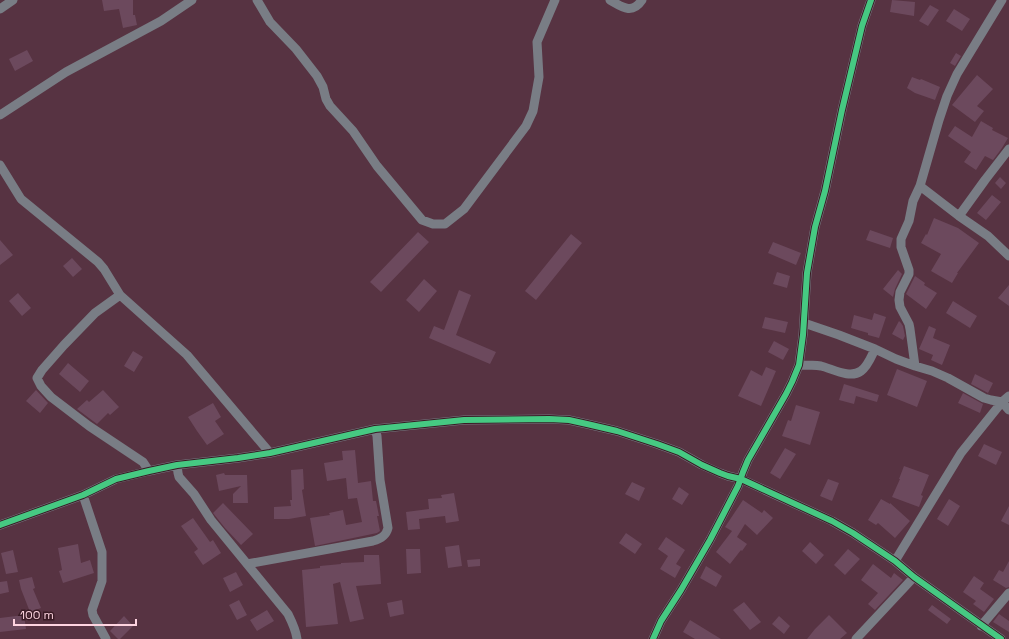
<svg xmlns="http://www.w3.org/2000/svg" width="1009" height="639" viewBox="0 0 1009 639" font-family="'Space Grotesk',sans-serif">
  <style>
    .building { fill: #6c495d }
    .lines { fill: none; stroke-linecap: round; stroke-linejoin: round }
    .street { stroke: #797d85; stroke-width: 9 }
    .cycleway-casing { stroke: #391b25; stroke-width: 8 }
    .cycleway { stroke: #46c982; stroke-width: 6 }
  </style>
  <rect width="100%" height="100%" fill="#573342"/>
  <path class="building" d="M102,0H133V15H135L137,25L123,28L119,9L104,11Z
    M892,0L915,2L914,16L890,12Z
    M930,5L939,10L928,26L919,21Z
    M954,9L970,19L962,31L946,21Z
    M27,50L33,61L15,71L9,59Z
    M956,53L961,56L955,66L950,63Z
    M977,75L993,89L977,106L984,111L975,122L952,105Z
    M912,77L920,80L921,79L940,87L935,100L915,93L907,88Z
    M981,121L993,128L992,130L1008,138L1002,148L993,160L985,156L976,170L964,162L971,152L948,136L955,126L972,137Z
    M1000,177L1006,183L1001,189L995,183Z
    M992,195L1001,202L986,220L977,213Z
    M934,218L958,228L979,243L957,273H958L952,283L931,271L941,254L921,243L926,234L927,235Z
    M870,230L893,238L890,248L866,240Z
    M418,232L429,242L381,292L370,282Z
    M571,234L582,243L536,300L525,291Z
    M0,240L13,255L0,265Z
    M773,242L801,253L796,265L768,253Z
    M72,258L82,269L73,277L63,266Z
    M898,270L902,274L895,289L893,297L883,289Z
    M777,272L790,276L787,288L773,284Z
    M915,276L925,283L924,285L937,293L926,309L906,294Z
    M424,279L437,291L419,312L406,300Z
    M1009,285V306L998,298Z
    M459,290L471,295L456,335L496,352L490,364L429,338L434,326L444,330Z
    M18,293L31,308L22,316L9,301Z
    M953,301L977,316L970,328L946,313Z
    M874,313L886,317L879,338L868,335V333L851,328L854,315L872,320Z
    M765,317L788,322L785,333L762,328Z
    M899,321L901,323L903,326L905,336L903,340L892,334Z
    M929,326L936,329L933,338L950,345L942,365L931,360L933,355L919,349Z
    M774,341L789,349L783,360L768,352Z
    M133,351L143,357L134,372L124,366Z
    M68,363L89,381L80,392L59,374Z
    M766,367L776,371L761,406L738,396L751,370L762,376Z
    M897,369L927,381L917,407L887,395Z
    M975,374L993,383L988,393L971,384Z
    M844,384L879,395L877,402L856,396L854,404L839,400Z
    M36,390L48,403L40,413L26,401Z
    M103,390L119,407L110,415L108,413L97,424L77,409L87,400L89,402Z
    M963,393L983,404L980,413L958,403Z
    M213,403L221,417L215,421L224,434L207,445L197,431L188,417Z
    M796,405L820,412L810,445L782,436L788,420L791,421Z
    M984,444L1002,452L996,465L978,456Z
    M785,448L796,454L780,479L770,473Z
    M355,450L358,483L371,481L373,501H376L379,516H377L380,531L377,533L315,546L310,518L330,515L329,513L343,510L346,525L362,522L357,498L348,499L346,478L327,481L324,463L343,460L342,451Z
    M904,466L929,475L921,495L923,496L919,507L892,497L900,479H899Z
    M303,469L304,489L302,490L306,516L289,519H274V507L291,506L290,500H292L291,470Z
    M224,473L225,475H247L248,503H233V494L241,486L219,491L216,475Z
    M828,479L839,483L832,501L820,496Z
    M632,482L645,488L639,501L625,494Z
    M679,487L689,494L682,505L672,499Z
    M454,493L459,521L446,523L445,516L419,519L420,529L408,530L406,512L429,509L428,499L442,498L441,495Z
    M881,499L890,504V503L910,521L895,538L878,523L876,525L868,520Z
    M949,499L960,506L948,526L937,519Z
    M743,500L762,513L764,510L773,518L757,535L745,524L737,537L747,544L742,551L741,550L730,564L716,552L732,531L725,527Z
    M223,503L253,534L241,545L225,528L213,513Z
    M1009,506V525L1001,521Z
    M193,518L210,542L213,540L221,553L203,565L194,552L198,549L181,526Z
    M626,533L642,544L635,554L619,543Z
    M666,537L685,550L676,564L681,567L675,578L660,569L668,556L658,549Z
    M810,542L824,555L816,564L802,551Z
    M78,544L81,563L90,560L94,573L63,583L59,571L62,570L58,548Z
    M459,545L462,566L448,568L445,547Z
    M406,549H420L421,573L407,574Z
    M848,549L860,559L845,575L834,565Z
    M13,550L18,572L6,574L1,553Z
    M364,555H379L381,584L356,586L364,619L350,622L340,582L333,584L338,624L306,627L302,570L320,568V566L341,564V563L364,562Z
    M480,559V566L468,567L467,560Z
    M1009,561V587L1006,588L993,580L999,570L1003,572Z
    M873,564L891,578L894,573L903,580L875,610L868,604L878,593L861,580Z
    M706,566L722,576L716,587L700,578Z
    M236,572L243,585L230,592L223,578Z
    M974,576L984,583L980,589L994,599L984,612L973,604L976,601L963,592Z
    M32,577L35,588L33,589L41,608L30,612L21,589L19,580Z
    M7,581L9,592L0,594V582Z
    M239,600L247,615L237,620L229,605Z
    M402,600L404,614L390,617L387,603Z
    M744,602L761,622L750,630L733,610Z
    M932,605L951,619L947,624L928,610Z
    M267,610L274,621L257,631L250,620Z
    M999,614L1009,621V632L993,622Z
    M24,615L26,629L0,632V618Z
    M829,615L847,633L840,639H807L815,629Z
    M124,616L133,626L120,639H118L110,631Z
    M779,616L790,626L784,634L772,624Z
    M690,620L721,639H695L683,632Z"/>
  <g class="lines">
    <path class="street" d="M257,0L270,22L296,49L317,76L323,87L326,99L330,106L353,131L377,166L422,220L433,224H445L464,209L526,126L533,111L539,77L537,42L555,0
      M610,0C622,7 632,15 642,0
      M0,9L13,0
      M0,115L66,72L161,21L192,0
      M0,165L21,199L98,262L104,269L120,295L187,355L270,453
      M920,186L959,216L988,236L1009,256
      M959,216L985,180L1009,149
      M120,295L95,313L64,345L42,370L37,378L41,386L51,397L89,426L143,462L149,471
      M804,323L839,335L875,349L896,359L915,366L932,371L948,378L984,398L991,400L1002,402L1009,410
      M799,365C806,365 814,365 821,366C833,369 850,379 861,371C868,366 871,357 875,349
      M915,366L910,329L909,324L900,307L899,300L900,292L909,274V270L901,247V239L909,221L913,201L920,186L939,120L947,96L957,74L1002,0
      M177,465L178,473L179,477L194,494L211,520L288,614C292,622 296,630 297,639
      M83,495L102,552V581L92,610L93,615L106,639
      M0,525L83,495L116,479L149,471L177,465L238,458L270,453L375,429L464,420L549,419L569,420L587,424L617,431L657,444L679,452L702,465L720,473L728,476L741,479L832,521L853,533L895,561L914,577L1001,639
      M895,561L961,453L1002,402L1009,396
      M247,564L373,541C381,539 386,536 388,528L380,480L377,436L375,429
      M981,626L1009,593
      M653,639L661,621L681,590L710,540L738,486L743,472L748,460L786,394L792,382L799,365L803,335L807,273L815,227L825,191L842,110L862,26L871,0
      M856,639L914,577"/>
    <g class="cycleway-casing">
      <path id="cycleway" d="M0,525L83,495L116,479L149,471L177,465L238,458L270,453L375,429L464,420L549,419L569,420L587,424L617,431L657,444L679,452L702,465L720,473L728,476L741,479L832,521L853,533L895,561L914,577L1001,639
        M653,639L661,621L681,590L710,540L738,486L743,472L748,460L786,394L792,382L799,365L803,335L807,273L815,227L825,191L842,110L862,26L871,0"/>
    </g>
    <use href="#cycleway" class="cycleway"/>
  </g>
  <path d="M14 619v6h122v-6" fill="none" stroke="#fed4e0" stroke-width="2"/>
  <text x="20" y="619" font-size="12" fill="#fed4e0" stroke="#391b25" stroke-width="3" paint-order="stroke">100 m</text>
</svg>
